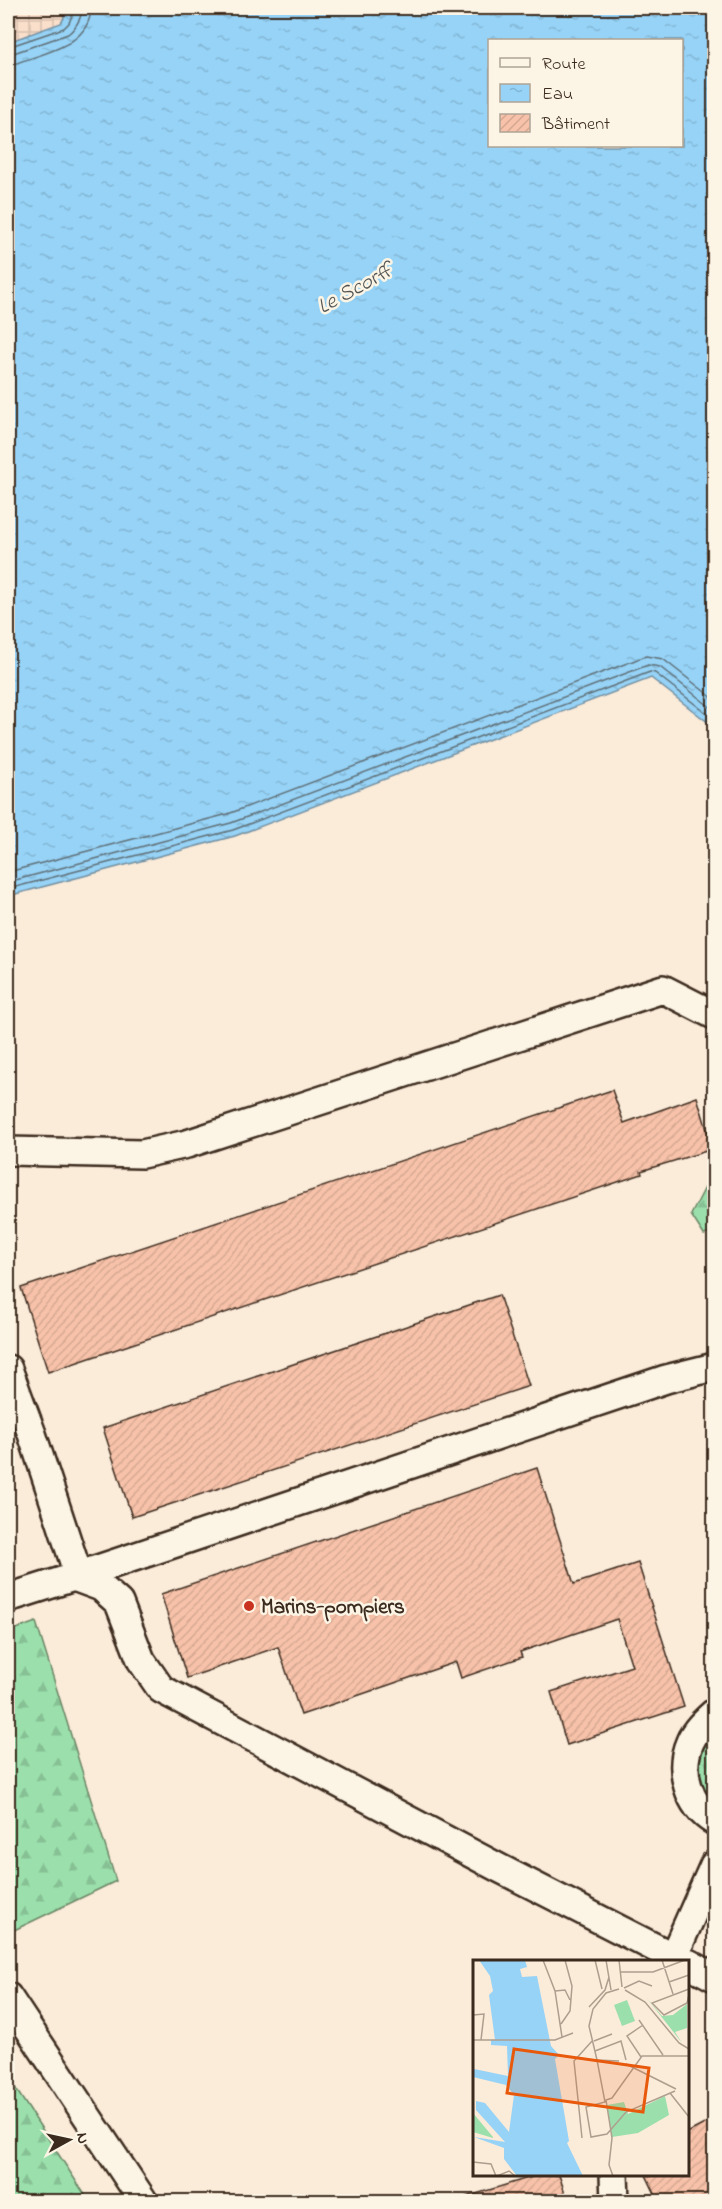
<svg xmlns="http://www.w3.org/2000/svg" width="722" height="2209" viewBox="0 0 722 2209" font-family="'Indie Flower',sans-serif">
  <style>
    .industrial { fill: url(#industrial-grid) }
    .grass { fill: url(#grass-tufts); stroke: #6b8565; stroke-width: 1.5 }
    .forest { fill: url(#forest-firs); stroke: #6b8565; stroke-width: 1.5 }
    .water { fill: url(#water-ripples); stroke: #728fa0; stroke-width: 1.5; fill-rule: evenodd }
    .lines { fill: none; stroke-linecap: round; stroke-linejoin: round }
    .shore { stroke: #5f6e75; stroke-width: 1.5 }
    .building { fill: url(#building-hatch); stroke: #3b2a1e; stroke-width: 1.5 }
    .minor-casing { stroke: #3b2a1e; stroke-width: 32 }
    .minor { stroke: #fcf5e5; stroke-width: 27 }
    .poi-dot { fill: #c8321e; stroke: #fcf5e5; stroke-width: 2 }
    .labels { text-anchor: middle; stroke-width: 5; stroke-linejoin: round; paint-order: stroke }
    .poi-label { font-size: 21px; font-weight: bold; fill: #3b2a1e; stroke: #fcf5e5; text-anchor: start }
    .water-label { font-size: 22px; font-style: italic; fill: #525454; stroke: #fcf5e5 }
    .inset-road { fill: none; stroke: #ae9e8e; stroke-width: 1.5 }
    .view { fill: #e8590c; fill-opacity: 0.15; stroke: #e8590c; stroke-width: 3 }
    .inset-edge { fill: none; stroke: #3b2a1e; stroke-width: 3 }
  </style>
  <defs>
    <pattern id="industrial-grid" width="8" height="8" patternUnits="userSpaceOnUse" patternTransform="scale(1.5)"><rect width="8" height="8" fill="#fadfcb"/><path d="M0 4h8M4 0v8" fill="none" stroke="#d7c0ae"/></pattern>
    <pattern id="grass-tufts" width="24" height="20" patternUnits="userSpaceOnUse" patternTransform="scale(1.5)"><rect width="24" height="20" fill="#9be0ac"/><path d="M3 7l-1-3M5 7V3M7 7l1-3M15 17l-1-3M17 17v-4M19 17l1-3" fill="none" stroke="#86c094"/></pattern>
    <pattern id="forest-firs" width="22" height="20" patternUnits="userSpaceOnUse" patternTransform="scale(1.5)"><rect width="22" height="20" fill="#9be0ac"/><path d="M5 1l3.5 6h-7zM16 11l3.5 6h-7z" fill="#86c094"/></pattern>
    <pattern id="water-ripples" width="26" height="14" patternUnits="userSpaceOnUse" patternTransform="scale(1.5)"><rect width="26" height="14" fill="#96d3f7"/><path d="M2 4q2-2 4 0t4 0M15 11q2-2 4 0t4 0" fill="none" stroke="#82b5d3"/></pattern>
    <pattern id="building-hatch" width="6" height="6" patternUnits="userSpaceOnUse" patternTransform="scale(1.5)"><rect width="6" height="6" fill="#f7c2a9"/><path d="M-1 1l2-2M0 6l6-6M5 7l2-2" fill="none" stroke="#d5a791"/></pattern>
  </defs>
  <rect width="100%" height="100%" fill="#fbebd9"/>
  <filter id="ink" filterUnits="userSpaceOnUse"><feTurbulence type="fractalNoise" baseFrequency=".0167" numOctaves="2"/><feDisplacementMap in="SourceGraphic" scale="12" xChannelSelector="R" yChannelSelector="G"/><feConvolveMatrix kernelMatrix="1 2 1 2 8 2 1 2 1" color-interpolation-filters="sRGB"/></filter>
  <g filter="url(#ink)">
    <path class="industrial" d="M8,8H76L63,12L64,20L60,23L8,42Z"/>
    <path class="grass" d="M714,1728V1806C690,1777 692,1758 714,1728Z"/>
    <path class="forest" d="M714,1170V1232L704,1235L691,1215Z
      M36,1622L116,1881L8,1933V1632Z
      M8,2077L89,2201H8Z"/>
    <path class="water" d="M75,8H714V727L651,678L235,836L8,896V42L61,23L64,18L63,12ZM490,40H682V146H490Z"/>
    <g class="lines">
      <path class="shore" d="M8,47L64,28L69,23L75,8
        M8,55L68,34C76,28 82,17 82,8
        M8,64L17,63C46,52 90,45 91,8
        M8,872L228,814L646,656L663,659L714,699
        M8,882L231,823L648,665L660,667L714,710
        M8,889L233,830L650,672L655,673L714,719"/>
    </g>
    <path class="building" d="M612,1090L624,1123L697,1097L713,1149L641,1171L642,1174L48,1372L21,1288Z
      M499,1295L529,1386L132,1517L103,1428Z
      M537,1468L574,1584L638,1563L684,1707L567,1745L551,1692L632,1666L617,1619L520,1652L522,1657L461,1678L456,1662L301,1715L278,1647L187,1678L161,1594Z
      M714,2119V2202H659L646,2175H687V2133Z
      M538,2175H559L568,2202H467L466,2197Z"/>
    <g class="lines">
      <g class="minor-casing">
        <path id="minor" d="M8,1151L142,1154L187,1144L663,989L714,1015
          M8,1369L32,1434L74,1562V1577L666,1379L714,1367
          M8,1598L74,1577L101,1587L119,1603L141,1660L161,1689L499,1868L683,1962
          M714,1713C705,1721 695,1730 690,1742C678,1769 688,1806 714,1821
          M671,1962L714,1865
          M688,1963L714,1977
          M8,1997L144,2202
          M614,2174L615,2202"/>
      </g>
      <use href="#minor" class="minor"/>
    </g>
  </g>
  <circle class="poi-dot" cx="249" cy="1606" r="6"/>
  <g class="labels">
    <g class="poi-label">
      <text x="261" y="1613">Marins-pompiers</text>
    </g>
    <g class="water-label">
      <text transform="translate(354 287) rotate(-29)" y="8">Le Scorff</text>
    </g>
  </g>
  <g transform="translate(473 1960)">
    <rect width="216" height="216" fill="#fbebd9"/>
    <path d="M173,37L189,56L200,55L214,44V68L202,72L209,83ZM0,153L20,177V178L0,172Z" fill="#9be0ac"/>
    <path d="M192,136L196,155L165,173L139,177L134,145L151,142L155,154Z" fill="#9be0ac"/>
    <path d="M154,40L162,61L149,66L141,45Z" fill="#9be0ac"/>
    <path d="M6,0H52L54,7L47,9L49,17L64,16L78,86L86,95L82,99L96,181L94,183L110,216H44L31,199V188L1,177L32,182L3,150V141L12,143L36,172L41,135L33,125L0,117L1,109L35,116L34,86L18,85V80H22L16,35L20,31L17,16Z" fill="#96d3f7"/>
    <path class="inset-road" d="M70,0L82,31L89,77M122,0L129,29M133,0L138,30M146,0L149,27M189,0L200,34M148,12H180L212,0M196,22L216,15M151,28L166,21L179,26M216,29L179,43L191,55L214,43L216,35M152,30L172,42L206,83L216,89M82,31L92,30L97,40M116,47L132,30L136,17M0,55L11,54L8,80M166,60L190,95M88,64L97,51L99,26L92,0M0,80H82L100,73M121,81L139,74M122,91L148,81L153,100M168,97L154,76L170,65M124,100L132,142L113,147L118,177L134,174L153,152L202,131M146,101L124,100L116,66L120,49L133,33L146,29M153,104L203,129M197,133L216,157M109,178L101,101L120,80M0,202L18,204L23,216M24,216L36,211L42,216M140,216L136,205L139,178L133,140L139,138L169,96H216"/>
    <path class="view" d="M41,89L176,108L170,152L34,133Z"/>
    <rect width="216" height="216" class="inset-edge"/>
  </g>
  <rect width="722" height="2209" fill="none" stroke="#fcf5e5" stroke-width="30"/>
  <rect x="15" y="15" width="692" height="2179" fill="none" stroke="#3b2a1e" stroke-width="2" filter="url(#ink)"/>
  <rect x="488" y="39" width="195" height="108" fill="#fcf5e5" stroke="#afa495" stroke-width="1.5"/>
  <rect x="500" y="58" width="30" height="9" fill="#fcf5e5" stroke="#afa495" stroke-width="1.5"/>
  <text x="542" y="69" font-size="18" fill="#3b2a1e">Route</text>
  <rect x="500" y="84" width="30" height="18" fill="url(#water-ripples)" stroke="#afa495" stroke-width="1.5"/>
  <text x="542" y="99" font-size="18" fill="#3b2a1e">Eau</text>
  <rect x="500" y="114" width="30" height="18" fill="url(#building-hatch)" stroke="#afa495" stroke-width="1.5"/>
  <text x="542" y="129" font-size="18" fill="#3b2a1e">Bâtiment</text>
  <g transform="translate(69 2140) rotate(82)" stroke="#fcf5e5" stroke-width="4.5" paint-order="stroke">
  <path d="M0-4.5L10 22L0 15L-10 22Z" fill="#3b2a1e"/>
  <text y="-9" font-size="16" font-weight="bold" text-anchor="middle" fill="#3b2a1e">N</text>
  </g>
</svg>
